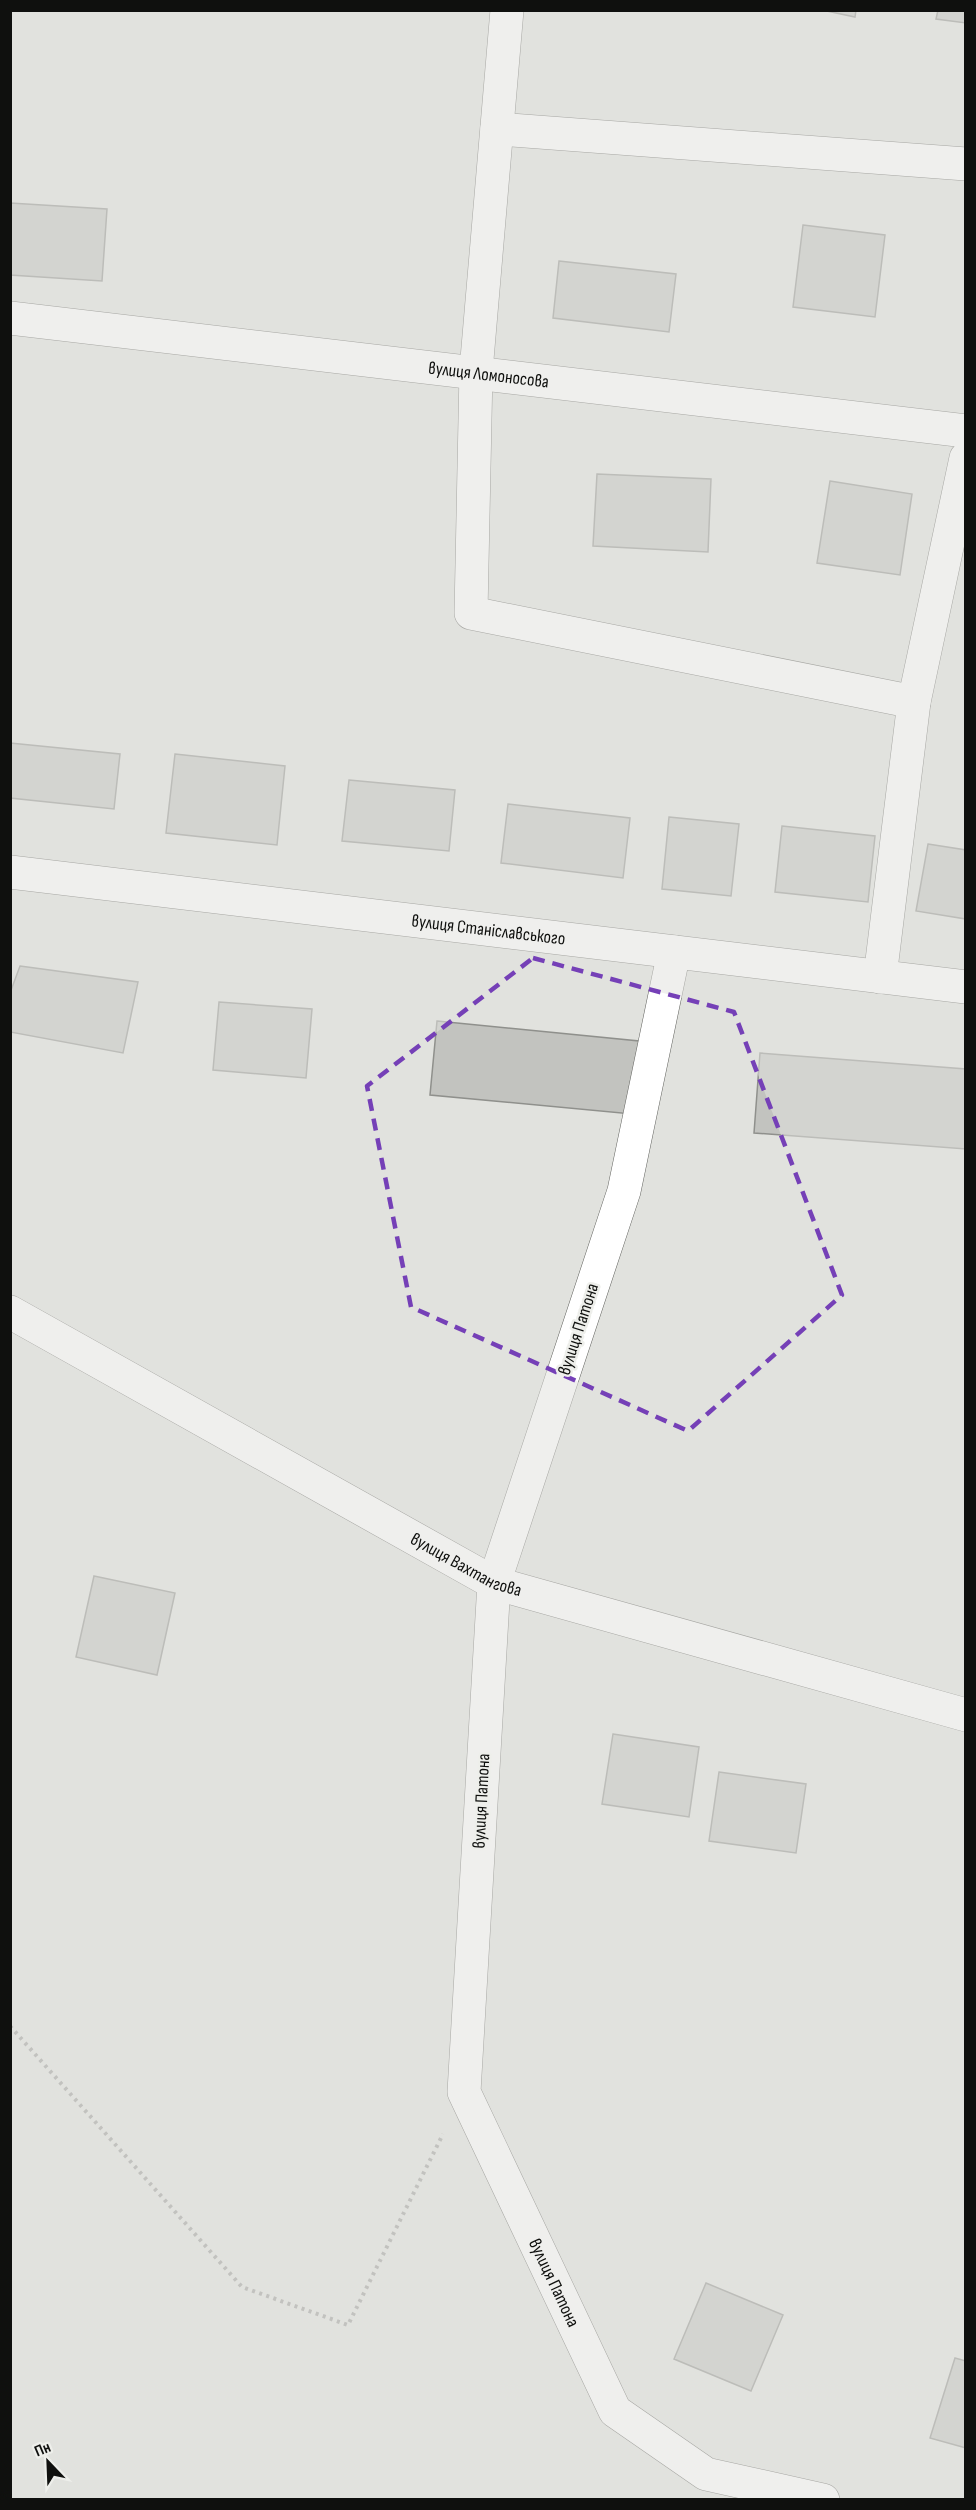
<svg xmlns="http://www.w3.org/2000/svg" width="976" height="2510" viewBox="0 0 976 2510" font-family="'Sofia Sans Condensed',sans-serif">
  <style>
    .building { fill: #c2c3bf; stroke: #8f908c; stroke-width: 1.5 }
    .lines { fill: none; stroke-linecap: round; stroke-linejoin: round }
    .minor-casing { stroke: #60615d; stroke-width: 34 }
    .path { stroke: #9b9c99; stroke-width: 4; stroke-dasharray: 3 4.5; stroke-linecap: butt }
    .minor { stroke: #fff; stroke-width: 33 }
    .marked { fill: none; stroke: #7540b7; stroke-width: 4.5; stroke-dasharray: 12 8; stroke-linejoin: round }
    .labels { text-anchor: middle; stroke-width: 5; stroke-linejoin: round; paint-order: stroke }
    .street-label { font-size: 18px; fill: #0f100e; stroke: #eeefeb }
  </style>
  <rect width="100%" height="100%" fill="#e1e2de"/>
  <path class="building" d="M822,10H856L855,17Z
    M938,10H966V23L936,19Z
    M10,203L107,209L102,281L10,275Z
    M803,225L885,235L875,317L793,307Z
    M559,261L676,274L669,332L553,318Z
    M597,474L711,479L708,552L593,546Z
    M830,481L912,494L900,575L817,563Z
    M10,743L120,754L114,809L10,798Z
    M175,754L285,766L277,845L166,833Z
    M349,780L455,790L449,851L342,841Z
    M508,804L630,818L623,878L501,863Z
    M669,817L739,824L731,896L662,889Z
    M782,826L875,836L868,902L775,892Z
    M928,844L966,850V919L916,911Z
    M20,966L138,982L123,1053L10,1032V993Z
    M219,1002L312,1009L306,1078L213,1070Z
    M437,1021L639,1041L632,1114L430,1095Z
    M760,1053L966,1069V1149L754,1133Z
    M94,1576L175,1593L157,1675L76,1657Z
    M613,1734L699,1747L689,1817L602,1804Z
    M719,1772L806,1784L796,1853L709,1841Z
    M706,2283L783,2315L751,2391L674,2359Z
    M955,2358L966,2361V2448L930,2438Z"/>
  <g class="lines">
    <g class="minor-casing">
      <g id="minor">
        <path d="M507,10L476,371L471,613L914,702L880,977"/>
        <path d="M497,129L966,164"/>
        <path id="s1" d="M10,318L966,431"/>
        <path d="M914,702L966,458"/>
        <path id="s2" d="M10,872L966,987"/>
        <path id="s3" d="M674,952L624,1191L494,1583L464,2092L615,2411L706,2474L823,2500"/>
        <path id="s4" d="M10,1312L494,1583L966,1715"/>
      </g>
    </g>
    <path class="path" d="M10,2026L242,2287L348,2325L443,2134"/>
    <use href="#minor" class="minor"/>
  </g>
  <path d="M0 0H976V2510H0ZM533,958L734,1012L842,1295L688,1431L411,1307L367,1086Z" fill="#e1e2de" fill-opacity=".55" fill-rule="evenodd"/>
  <path class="marked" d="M533,958L734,1012L842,1295L688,1431L411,1307L367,1086Z"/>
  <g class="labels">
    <g class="street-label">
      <text dy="6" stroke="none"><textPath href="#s1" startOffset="482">вулиця Ломоносова</textPath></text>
      <text dy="6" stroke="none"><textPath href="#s2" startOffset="482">вулиця Станіславського</textPath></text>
      <text transform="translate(578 1329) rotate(-72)" y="6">вулиця Патона</text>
      <text dy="6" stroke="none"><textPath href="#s4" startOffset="522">вулиця Вахтангова</textPath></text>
      <text transform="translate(481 1801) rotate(-87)" y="6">вулиця Патона</text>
      <text dy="6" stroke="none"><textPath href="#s3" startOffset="1378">вулиця Патона</textPath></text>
    </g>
  </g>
  <rect width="976" height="2510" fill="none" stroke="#0f100e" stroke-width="24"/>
  <g transform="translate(48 2462) rotate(337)" stroke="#eeefeb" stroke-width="4.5" paint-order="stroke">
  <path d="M0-4.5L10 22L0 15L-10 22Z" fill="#0f100e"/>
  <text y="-9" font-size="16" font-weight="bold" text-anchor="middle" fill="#0f100e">Пн</text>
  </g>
</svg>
